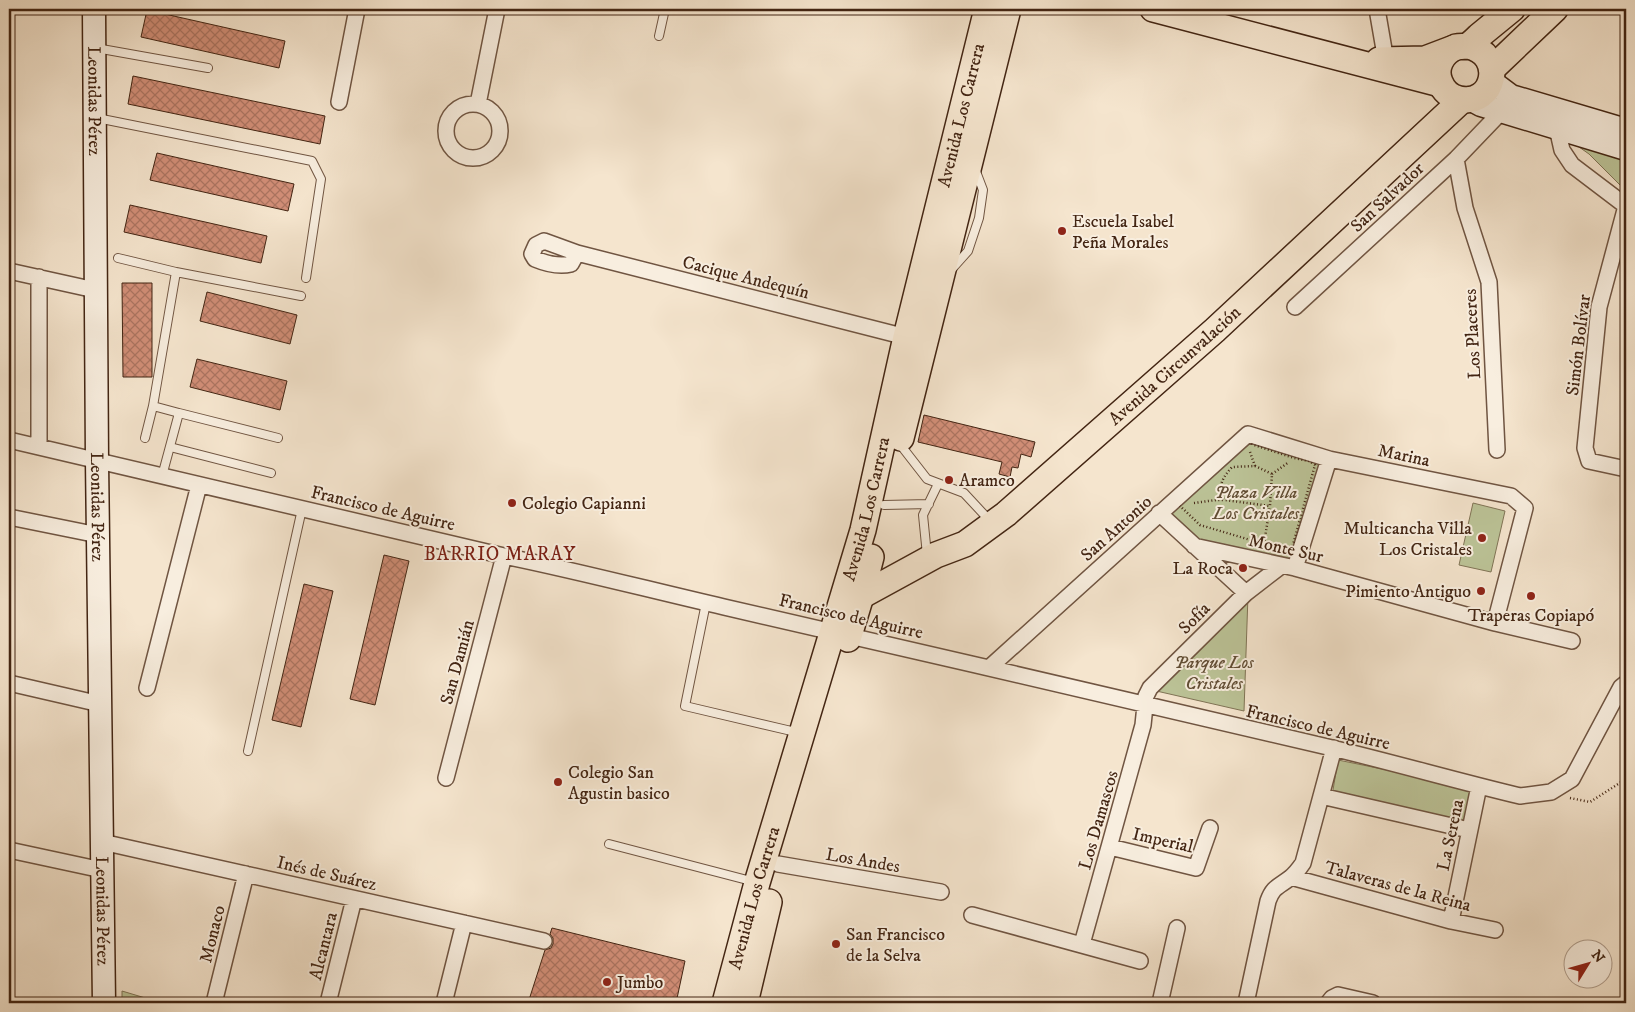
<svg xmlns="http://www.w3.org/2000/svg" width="1635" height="1012" viewBox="0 0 1635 1012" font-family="'IM FELL DW Pica',serif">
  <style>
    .green { fill: #bcc498; stroke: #807456 }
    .building { fill: url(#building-cross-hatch); stroke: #432513 }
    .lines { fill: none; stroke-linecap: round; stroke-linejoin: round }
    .lane-casing { stroke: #705542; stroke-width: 10 }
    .street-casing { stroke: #705542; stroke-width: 18 }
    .secondary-casing { stroke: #432513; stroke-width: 25 }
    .primary-casing { stroke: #432513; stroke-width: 28 }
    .path { stroke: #432513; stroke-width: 2.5; stroke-dasharray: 1 2.5; stroke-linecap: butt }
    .lane { stroke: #f8eedf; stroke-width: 8 }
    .street { stroke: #f8eedf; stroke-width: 15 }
    .secondary { stroke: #f8eedf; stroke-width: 22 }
    .primary { stroke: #f5e5ce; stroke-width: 25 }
    .poi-dot { fill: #8f2418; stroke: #f8eedf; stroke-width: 2 }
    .labels { text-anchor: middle; stroke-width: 4; stroke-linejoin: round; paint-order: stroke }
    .street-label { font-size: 18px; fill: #432513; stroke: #f8eedf }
    .poi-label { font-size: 18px; fill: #432513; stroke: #f8eedf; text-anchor: start }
    .park-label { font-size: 18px; font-style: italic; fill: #614d34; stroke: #f8eedf }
    .neighbourhood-label { font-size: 19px; letter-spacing: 1px; fill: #7a1f14; stroke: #f8eedf }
  </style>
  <defs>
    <pattern id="building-cross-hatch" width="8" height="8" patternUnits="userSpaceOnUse" patternTransform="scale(1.25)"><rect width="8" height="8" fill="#d18e77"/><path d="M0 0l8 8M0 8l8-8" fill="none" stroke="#ab7460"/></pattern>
  </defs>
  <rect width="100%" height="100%" fill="#f5e5ce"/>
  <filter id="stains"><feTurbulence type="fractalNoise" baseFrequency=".004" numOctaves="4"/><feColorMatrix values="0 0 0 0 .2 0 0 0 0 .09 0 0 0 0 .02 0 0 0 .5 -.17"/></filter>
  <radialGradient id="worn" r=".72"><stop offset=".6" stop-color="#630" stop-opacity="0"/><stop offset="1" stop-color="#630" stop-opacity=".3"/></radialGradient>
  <path class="green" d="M1572,142L1626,158V188L1620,185L1589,154Z
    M1249,441L1321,461L1293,560L1195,543L1166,512Z
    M1473,503L1505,511L1491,572L1459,565Z
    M1248,595L1244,711L1152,690Z
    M1338,760L1471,787L1464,824L1332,796Z
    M122,991L162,1003H122Z"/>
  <path class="building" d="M147,10L285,41L279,68L141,37Z
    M133,76L325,116L320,144L128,104Z
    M157,153L294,184L288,211L150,180Z
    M130,205L267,236L261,263L124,232Z
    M122,283H152V377H123Z
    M207,292L297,315L290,344L200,321Z
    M197,359L287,381L280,410L190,387Z
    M924,415L1035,442L1031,457L1021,454L1018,468L1012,467L1010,477L999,474L1002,462L918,442Z
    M384,555L409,561L375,705L350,699Z
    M304,584L333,591L301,727L272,720Z
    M552,928L685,961L676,1003H528L545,950L551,948L553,944V938L550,934Z"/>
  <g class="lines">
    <g class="lane-casing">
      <path id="lane" d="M659,36L665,9
        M96,48L208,68
        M97,118L312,161L321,179L306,278
        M118,258L176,272
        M951,270L968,251L979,218L983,190L975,169
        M153,406L176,272L301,296
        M145,438L153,406L179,413
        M899,443L927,479L964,493L991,522
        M170,447L271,473
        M162,476L179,413L278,438
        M884,505L929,504
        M927,555L923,515L938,484
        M706,603L685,706L800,733
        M248,751L302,509
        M609,844L755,882"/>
    </g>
    <g class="street-casing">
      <path id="street" d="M1377,9L1386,61
        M339,102L357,9
        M446 131a27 27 0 1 1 54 0a27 27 0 1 1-54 0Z
        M478,104L497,9
        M1557,128L1562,150L1572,165L1626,206
        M1456,159L1465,208L1489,282L1497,450
        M1626,206L1599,307L1585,448L1589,461L1626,469
        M577,253L571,264C558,267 547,264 535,259L532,254L536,245L544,241L577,253L906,337
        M9,271L95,290
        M39,277V447
        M1295,307L1456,159L1502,111
        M9,440L504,556C578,571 650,590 724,607C927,653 1129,701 1332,748C1395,763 1457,781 1520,796L1551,792L1572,779L1621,687L1626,683
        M1159,513L1246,593
        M9,517L98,535
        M1194,546L1295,568L1495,623L1572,641
        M1295,568L1329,459
        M990,667L1248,434L1329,459L1511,496L1525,508L1495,623
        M9,683L100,704
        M147,688L199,485
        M446,778L504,556
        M1321,796L1469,830
        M102,842L544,941
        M1110,847L1196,868L1210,828
        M9,850L102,870
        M778,864L941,892
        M1291,877L1451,921L1495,930
        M972,915L1140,961
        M1451,921L1479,786
        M1082,944L1143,725L1146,696L1150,688L1246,593L1281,566
        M214,1003L246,874
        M328,1003L354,899
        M444,1003L464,923
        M1160,1003L1177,928
        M1246,1003L1268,901C1273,887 1278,887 1290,878C1295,874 1299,869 1303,863L1334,748
        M1328,1003L1332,998L1338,995L1373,1003"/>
    </g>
    <g class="secondary-casing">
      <g id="secondary">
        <path id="s1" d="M94,9L97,461L104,1003"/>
        <path d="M1491,81L1511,96L1626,130"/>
        <path d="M1470,99L1481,105L1626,149"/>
      </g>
    </g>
    <g class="primary-casing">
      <g id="primary">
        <path d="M1153,9L1440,84"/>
        <path d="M1468,46C1506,54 1495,107 1459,99C1450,97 1443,90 1440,82C1434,68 1442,53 1456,47C1460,46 1464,47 1467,46C1471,44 1476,39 1479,36C1490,27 1501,18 1512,9"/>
        <path d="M1379,60L1425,59L1454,48"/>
        <path d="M1492,69L1555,9"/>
        <path d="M901,438L1008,9"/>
        <path id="s2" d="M861,596L936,555L965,544L1006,514L1215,330L1462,100"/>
        <path d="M848,639L861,596L871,557"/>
        <path id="s3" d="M725,1003L757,883L863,530L906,337L987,9"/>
        <path d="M745,1003L769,902"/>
      </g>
    </g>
    <path class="path" d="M1249,441L1254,445L1294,458L1309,461L1315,465L1291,552L1200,525L1179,505C1186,486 1231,455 1249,441Z
      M1250,452L1255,466
      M1255,466L1272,474L1270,506L1225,500L1220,495C1220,482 1224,476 1232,467Z
      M1272,474L1289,462
      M1194,503L1216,500H1225
      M1264,544L1270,506
      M1570,798L1590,802L1626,779
      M146,1003L147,999"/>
    <use href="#lane" class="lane"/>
    <use href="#street" class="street"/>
    <use href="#secondary" class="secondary"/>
    <use href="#primary" class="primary"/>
  </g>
  <g class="poi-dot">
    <circle cx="1062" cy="231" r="5"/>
    <circle cx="949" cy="480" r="5"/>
    <circle cx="512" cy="503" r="5"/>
    <circle cx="1482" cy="538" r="5"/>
    <circle cx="1243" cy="568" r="5"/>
    <circle cx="1481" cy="591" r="5"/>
    <circle cx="1531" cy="596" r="5"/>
    <circle cx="558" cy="782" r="5"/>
    <circle cx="836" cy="944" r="5"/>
    <circle cx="607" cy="982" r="5"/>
  </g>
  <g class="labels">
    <g class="street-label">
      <text dy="6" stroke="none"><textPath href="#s1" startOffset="92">Leonidas Pérez</textPath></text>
      <text dy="6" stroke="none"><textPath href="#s3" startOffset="919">Avenida Los Carrera</textPath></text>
      <text transform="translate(1387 197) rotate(-43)" y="6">San Salvador</text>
      <text transform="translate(746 277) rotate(14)" y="6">Cacique Andequín</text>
      <text transform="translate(1472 334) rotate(-93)" y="6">Los Placeres</text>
      <text transform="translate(1578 345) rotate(-83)" y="6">Simón Bolívar</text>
      <text dy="6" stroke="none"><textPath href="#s2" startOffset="392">Avenida Circunvalación</textPath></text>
      <text transform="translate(1404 455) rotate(12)" y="6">Marina</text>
      <text dy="6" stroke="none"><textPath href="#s1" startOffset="498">Leonidas Pérez</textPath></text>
      <text transform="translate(383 508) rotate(13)" y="6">Francisco de Aguirre</text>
      <text dy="6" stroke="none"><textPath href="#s3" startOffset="514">Avenida Los Carrera</textPath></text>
      <text transform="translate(1116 528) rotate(-42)" y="6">San Antonio</text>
      <text transform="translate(1286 548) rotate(13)" y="6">Monte Sur</text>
      <text transform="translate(851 616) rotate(13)" y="6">Francisco de Aguirre</text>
      <text transform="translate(1194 618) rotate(-45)" y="6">Sofía</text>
      <text transform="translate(457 662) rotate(-75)" y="6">San Damián</text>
      <text transform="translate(1318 727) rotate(13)" y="6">Francisco de Aguirre</text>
      <text transform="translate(1098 820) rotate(-74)" y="6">Los Damascos</text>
      <text transform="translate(1450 835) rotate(-78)" y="6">La Serena</text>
      <text transform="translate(1163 840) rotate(13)" y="6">Imperial</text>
      <text transform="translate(863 860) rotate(10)" y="6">Los Andes</text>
      <text transform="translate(327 873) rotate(13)" y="6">Inés de Suárez</text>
      <text transform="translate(1398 886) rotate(15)" y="6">Talaveras de la Reina</text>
      <text dy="6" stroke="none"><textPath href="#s3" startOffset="109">Avenida Los Carrera</textPath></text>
      <text dy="6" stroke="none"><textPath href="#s1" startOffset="902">Leonidas Pérez</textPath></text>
      <text transform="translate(212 934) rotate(-76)" y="6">Monaco</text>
      <text transform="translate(323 946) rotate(-76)" y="6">Alcantara</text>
    </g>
    <g class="poi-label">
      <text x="1072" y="227">Escuela Isabel<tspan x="1072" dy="21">Peña Morales</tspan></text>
      <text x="959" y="486">Aramco</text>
      <text x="522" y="509">Colegio Capianni</text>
      <text x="1472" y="534" text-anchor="end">Multicancha Villa<tspan x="1472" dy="21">Los Cristales</tspan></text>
      <text x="1233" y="574" text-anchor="end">La Roca</text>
      <text x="1471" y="597" text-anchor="end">Pimiento Antiguo</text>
      <text x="1531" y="621" text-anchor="middle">Traperas Copiapó</text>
      <text x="568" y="778">Colegio San<tspan x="568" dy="21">Agustin basico</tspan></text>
      <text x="846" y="940">San Francisco<tspan x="846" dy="21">de la Selva</tspan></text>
      <text x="617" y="988">Jumbo</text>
    </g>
    <g class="park-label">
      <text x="1256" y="498">Plaza Villa<tspan x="1256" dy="21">Los Cristales</tspan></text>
      <text x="1214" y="668">Parque Los<tspan x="1214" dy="21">Cristales</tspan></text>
    </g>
    <g class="neighbourhood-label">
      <text x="500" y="560">BARRIO MARAY</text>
    </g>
  </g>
  <rect width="1635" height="1012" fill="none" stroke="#f5e5ce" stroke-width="30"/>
  <rect x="10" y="10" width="1615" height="992" fill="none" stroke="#432513" stroke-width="2.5"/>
  <rect x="15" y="15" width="1605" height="982" fill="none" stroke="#432513"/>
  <g transform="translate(1588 964) rotate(53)"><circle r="24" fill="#f8eedf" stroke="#b09e8d"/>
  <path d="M0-4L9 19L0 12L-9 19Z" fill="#8f2418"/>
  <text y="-8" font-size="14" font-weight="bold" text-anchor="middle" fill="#432513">N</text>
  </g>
  <rect width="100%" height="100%" filter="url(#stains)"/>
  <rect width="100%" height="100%" fill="url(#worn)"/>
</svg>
